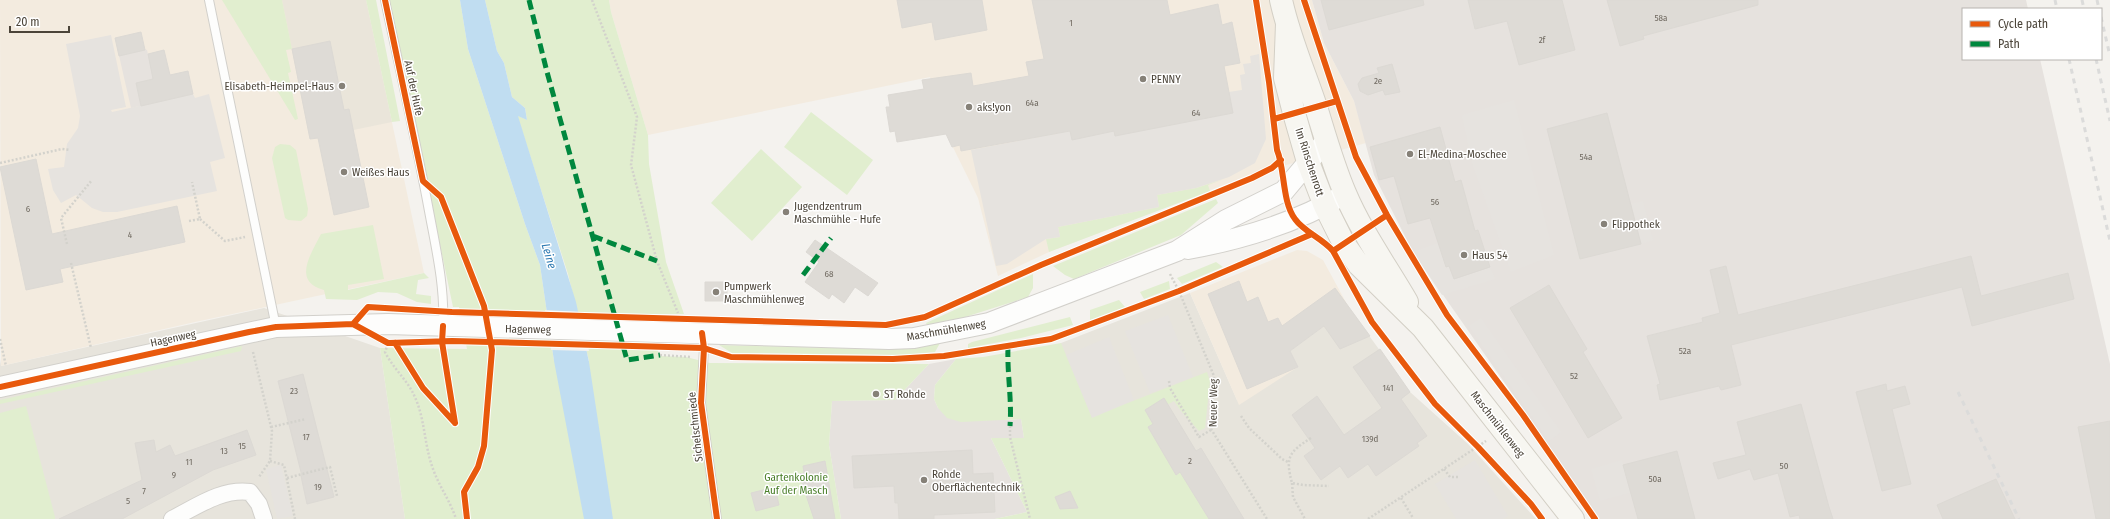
<svg xmlns="http://www.w3.org/2000/svg" width="2110" height="519" viewBox="0 0 2110 519" font-family="'Fira Sans Condensed',sans-serif">
  <style>
    .residential { fill: #e7e4dc }
    .commercial { fill: #f3ebdf }
    .industrial { fill: #e6e2de }
    .education { fill: #eae5da }
    .green { fill: #e1eecf }
    .parking { fill: #e6e3df }
    .water { fill: #c0ddf1 }
    .pier { fill: #f4f2ee }
    .building { fill: #dedbd6; stroke: #dcd9d4 }
    .lines { fill: none; stroke-linecap: round; stroke-linejoin: round }
    .service-casing { stroke: #d2d0cb; stroke-width: 10 }
    .minor-casing { stroke: #d2d0cb; stroke-width: 18 }
    .tertiary-casing { stroke: #d2d0cb; stroke-width: 22 }
    .secondary-casing { stroke: #d3cfc5; stroke-width: 24 }
    .path { stroke: #d3d2cc; stroke-width: 2.5; stroke-dasharray: 2 2; stroke-linecap: butt }
    .service { stroke: #fdfdfc; stroke-width: 8 }
    .minor { stroke: #fdfdfc; stroke-width: 16 }
    .tertiary { stroke: #fdfdfc; stroke-width: 20 }
    .secondary { stroke: #f7f6f1; stroke-width: 22 }
    .rail { stroke: #dbdbda; stroke-width: 3; stroke-dasharray: 5 5; stroke-linecap: butt }
    .quiet { stroke: #00873e; stroke-width: 5; stroke-dasharray: 10 5; stroke-linecap: butt }
    .cycleway-casing { stroke: #fff; stroke-width: 8 }
    .cycleway { stroke: #e8590c; stroke-width: 6 }
    .poi-dot { fill: #868178; stroke: #fff; stroke-width: 1.5 }
    .labels { text-anchor: middle; stroke-width: 3; stroke-linejoin: round; paint-order: stroke }
    .number-label { font-size: 9px; fill: #706a61 }
    .poi-label { font-size: 11px; fill: #4b4439; stroke: #fff; text-anchor: start }
    .street-label { font-size: 11px; fill: #4b4439; stroke: #fff }
    .park-label { font-size: 11px; fill: #4a7f2a; stroke: #fff }
    .water-label { font-size: 12px; font-style: italic; fill: #2e7ab2; stroke: #fff }
  </style>
  <rect width="100%" height="100%" fill="#f4f2ee"/>
  <path class="residential" d="M1190,293L1237,400L1298,367L1290,351L1349,308L1410,392L1468,444L1536,519H1122L1021,419L1061,343Z
    M264,308L380,348L405,519H0V359L1,366Z"/>
  <path class="commercial" d="M0,0H366L424,273L195,322L1,366Z
    M609,0H1312L1324,43L1354,101L1366,143L1247,176L1049,252L998,276L978,198L939,119L930,77L648,135L611,12Z
    M1297,250L1307,251L1323,260L1349,308L1290,351L1298,367L1239,405L1190,293Z"/>
  <path class="industrial" d="M1312,0H2026L2028,9H1963V59H2040L2110,364V519H1600L1413,252L1374,175L1354,101L1324,43Z
    M115,38L147,50L148,54L164,50L170,75L188,71L193,94L131,108Z
    M956,359L935,385L934,399L938,408L1007,420L1021,419L1024,438H991L1027,512L995,519H841L829,445L832,401L895,400L929,364Z"/>
  <path class="education" d="M282,0H366L392,122L310,139Z"/>
  <path class="green" d="M222,0H282L292,49L286,50L291,72L288,73L298,119L295,120Z
    M366,0H376L400,121L392,122Z
    M389,0H460L468,49L525,224L540,265L554,361H589L568,274L517,115L527,120L525,108L512,97L504,63L497,51L485,0H609L611,12L648,135L649,164L666,262L684,314H651L659,356L686,357L710,363L929,364L895,400L832,401L829,445L841,519H405L380,348L467,349L459,307H453Z
    M811,112L873,160L847,195L784,147Z
    M280,144L290,145L296,150L308,209L307,216L301,221L288,220L285,218L272,158L275,147Z
    M761,149L802,187L752,241L711,203Z
    M1224,179L1208,185L1210,191L1049,252L1046,239L1060,237L1058,227L1159,207L1157,195L1196,188Z
    M1216,199L1218,203L1181,235L1074,279L1065,275L1053,266Z
    M373,225L384,279L348,285V290L424,273L429,278L418,280L416,294L431,296V304L417,302L397,293L378,292L357,300L326,299L324,290C291,282 312,252 321,234Z
    M1216,262L1223,267L1182,284L1177,278Z
    M1033,274V288L1028,297L962,318L927,325L926,323Z
    M1169,281L1170,289L1144,299L1140,292Z
    M1119,300L1125,307L1090,320V310Z
    M1070,317L1073,325L1021,338L968,348V344L972,342Z
    M940,343L935,352L904,355L732,353L719,345L872,349Z
    M1061,343L1092,417L1207,372L1210,381L1205,428L1199,431L1181,411L1174,401L1167,405L1164,398L1145,410L1153,424L1148,428L1161,446L1160,448L1165,456L1167,455L1176,475L1181,472L1209,519H995L1027,512L991,438H1024L1021,419L961,422L947,418L938,408L934,399L935,385L956,359L983,357Z
    M242,346L241,351L0,404V400Z
    M26,406L55,517V519H0V413Z"/>
  <path class="parking" d="M111,35L126,107L111,110L112,112L193,94L195,98L209,94L225,158L210,162L217,191L117,212H103L92,208L76,195L61,203L53,190L48,169L64,167L67,144L78,128L80,116L66,44Z
    M1259,54L1266,139L1255,163L1229,177L1196,188L1157,195L1159,207L1058,227L1060,237L1046,239L1007,264L996,266L971,150L1070,131L1072,139L1114,131L1115,136L1229,92L1242,90L1240,75L1245,74L1243,64L1251,63L1250,56Z
    M1514,100L1554,255L1511,272L1472,163L1462,115Z
    M1643,201L1653,240L1641,244L1631,204Z
    M1438,243L1446,267L1449,266L1454,279L1490,267L1495,279L1442,295L1413,252Z
    M1168,315L1193,377L1150,393L1125,331Z
    M1481,318L1561,432L1549,441L1469,326Z
    M1109,337L1134,400L1092,418L1066,355Z
    M1475,460L1508,516L1503,519H1456L1435,484Z
    M1622,460L1630,493L1600,501L1591,469Z
    M281,465L293,516L277,519L266,469Z"/>
  <path class="water" d="M460,0H485L497,51L504,63L512,97L525,108L527,120L518,116L576,302L589,362L613,519H584L554,361L540,265L525,224L468,49Z"/>
  <path class="pier" d="M545,310L580,312L589,351L551,350Z"/>
  <path class="building" d="M897,0H982L987,30L935,40L932,22L902,28Z
    M1032,0H1167L1170,15L1218,4L1222,25L1232,22L1240,63L1224,66L1233,113L1115,136L1114,131L1072,140L1070,131L961,151L960,145L952,147L946,134L897,142L895,131L890,132L886,107H890L888,95L924,89L922,80L971,73L973,86L1029,76L1026,62L1044,59Z
    M1321,0H1423L1424,5L1329,30Z
    M1468,0H1562L1575,50L1519,65L1507,21L1475,29Z
    M1607,0H1758V5L1643,36L1644,39L1620,46Z
    M141,32L145,50L119,56L115,38Z
    M330,41L344,110L349,109L369,207L334,215L318,138L310,139L292,49Z
    M164,50L170,75L188,71L193,94L141,106L136,83L153,79L148,54Z
    M1392,64L1400,92L1385,95L1383,90L1368,95L1360,91L1358,84L1362,78L1379,73L1377,68Z
    M1607,113L1641,244L1580,259L1547,129Z
    M1440,127L1455,182L1461,180L1475,231L1478,230L1490,267L1454,279L1449,266L1446,267L1430,218L1408,224L1394,176L1379,180L1370,147Z
    M36,159L52,234L177,206L185,242L60,269L63,282L26,290L0,167Z
    M815,240L878,283L868,296L855,287L844,303L832,294L829,299L805,282L819,262L806,252Z
    M1971,256L1981,296L2068,273L2074,299L1972,326L1962,287L1731,345L1741,385L1721,390L1719,386L1660,400L1657,385L1660,384L1647,336L1703,322L1702,318L1720,313L1710,270L1726,266L1738,315Z
    M1239,281L1247,302L1258,297L1268,322L1278,318L1282,326L1335,288L1370,336L1340,349L1324,326L1290,351L1298,367L1247,389L1208,294Z
    M705,282H727V301H705Z
    M1549,285L1587,349L1583,352L1622,418L1588,438L1510,308Z
    M1380,349L1410,392L1401,399L1427,436L1417,443L1419,446L1376,476L1368,464L1348,478L1340,466L1321,480L1304,456L1315,448L1292,415L1317,396L1344,435L1382,408L1353,367Z
    M303,374L334,497L307,504L301,476H302L278,381Z
    M1886,384L1887,391L1905,386L1910,404L1892,409L1911,484L1882,491L1856,392Z
    M1164,398L1196,451L1201,448L1244,519H1209L1180,472L1176,475L1148,427L1153,424L1145,410Z
    M1801,404L1829,507L1833,519H1800L1799,515L1790,517L1778,473L1754,480L1750,469L1718,479L1713,463L1746,455L1737,422Z
    M2110,421V519H2096L2078,427Z
    M247,430L256,455L213,470L122,519H59L142,480L135,443L154,440L156,452L170,445L175,456Z
    M972,450L973,474L993,473L995,512L934,515V519H899L898,503H895L894,486L854,488L852,456Z
    M1677,451L1695,519H1638L1623,465Z
    M825,461L835,519H814L799,474L804,473L803,466Z
    M1996,479L2015,519H1943L1937,505Z
    M775,487L779,505L756,511L751,493Z
    M1070,491L1078,508L1060,509L1055,497Z"/>
  <g class="lines">
    <g class="service-casing">
      <path id="service" d="M209,0L276,327
        M385,0C400,70 416,141 429,211C436,249 445,287 443,326
        M702,334L704,348L701,403L717,519"/>
    </g>
    <g class="minor-casing">
      <path id="minor" d="M172,519C196,507 222,488 250,492L259,504L264,519"/>
    </g>
    <g class="tertiary-casing">
      <path id="tertiary" d="M1188,249C1242,239 1298,222 1345,194
        M0,387L276,327L388,324L889,339L914,338L989,323L1177,251L1226,220L1284,191L1325,142"/>
    </g>
    <g class="secondary-casing">
      <path id="secondary" d="M1281,0C1289,37 1304,71 1316,107C1325,136 1333,165 1345,193C1361,231 1386,266 1407,302
        M1287,24L1285,78L1294,113L1308,162L1325,206L1344,244L1359,265L1423,328L1573,519"/>
    </g>
    <path class="path" d="M592,0L637,117L631,165L657,261L678,313
      M0,163L62,149L70,150
      M200,219L225,241L245,237
      M189,221L200,219L192,182
      M67,244L61,218L92,180
      M71,263L91,348
      M1170,274L1179,291L1214,376L1211,429L1267,519
      M0,339L6,366
      M388,344L385,352C393,368 407,380 414,395C425,418 424,443 432,466C438,485 450,500 456,519
      M253,352L272,431L270,461L259,477
      M660,355L690,357
      M1169,381L1170,388L1199,437L1211,430
      M1241,416L1249,428L1282,459L1288,462
      M1010,426V437L1030,519
      M271,427L306,419
      M1311,438C1289,452 1285,457 1292,483L1303,485L1329,486
      M270,461L284,465L295,519
      M1444,469L1450,477H1458
      M287,478L330,467L337,496
      M1292,483L1293,497L1305,519
      M1401,498L1413,518
      M1368,519L1486,441"/>
    <use href="#service" class="service"/>
    <use href="#minor" class="minor"/>
    <use href="#tertiary" class="tertiary"/>
    <use href="#secondary" class="secondary"/>
    <path class="rail" d="M2055,0L2057,9
      M2082,0L2084,9
      M2097,0L2099,9
      M2101,17L2110,56
      M2069,59L2110,241
      M2096,59L2110,121
      M1958,392L2019,519"/>
    <path class="quiet" d="M529,0L547,72L627,360L660,355
      M593,236L657,261
      M803,275L831,238
      M1008,347C1007,374 1012,399 1010,426"/>
    <g class="cycleway-casing">
      <path id="cycleway" d="M385,0L423,181L441,197L484,306L492,350L484,446L478,467L464,492L467,519
        M1256,0L1269,82L1277,150C1285,169 1282,202 1295,219C1304,232 1322,238 1333,251L1372,322L1435,404L1478,447L1531,504L1542,519
        M1304,0L1356,157L1387,215L1447,315L1523,415L1595,519
        M1274,119L1337,101
        M1333,251L1387,215
        M353,324L388,343L452,341L704,348L731,357L893,359L944,356L1051,339L1179,291L1312,234
        M353,324L368,307L452,312L886,325L925,317L1041,265L1252,178L1272,168L1281,160
        M443,326L442,342L455,423
        M702,333L704,348L701,403L717,519
        M395,343L423,388L455,423
        M0,387L249,332L276,327L353,324"/>
    </g>
    <use href="#cycleway" class="cycleway"/>
  </g>
  <g class="poi-dot">
    <circle cx="1143" cy="79" r="4"/>
    <circle cx="342" cy="86" r="4"/>
    <circle cx="969" cy="107" r="4"/>
    <circle cx="1410" cy="154" r="4"/>
    <circle cx="344" cy="172" r="4"/>
    <circle cx="786" cy="212" r="4"/>
    <circle cx="1604" cy="224" r="4"/>
    <circle cx="1464" cy="255" r="4"/>
    <circle cx="716" cy="292" r="4"/>
    <circle cx="876" cy="394" r="4"/>
    <circle cx="924" cy="480" r="4"/>
  </g>
  <g class="labels">
    <g class="number-label">
      <text x="1661" y="21">58a</text>
      <text x="1071" y="26">1</text>
      <text x="1542" y="43">2f</text>
      <text x="1378" y="84">2e</text>
      <text x="1032" y="106">64a</text>
      <text x="1196" y="116">64</text>
      <text x="1586" y="160">54a</text>
      <text x="1435" y="205">56</text>
      <text x="28" y="212">6</text>
      <text x="130" y="238">4</text>
      <text x="829" y="277">68</text>
      <text x="1685" y="354">52a</text>
      <text x="1574" y="379">52</text>
      <text x="1388" y="391">141</text>
      <text x="294" y="394">23</text>
      <text x="306" y="440">17</text>
      <text x="1370" y="442">139d</text>
      <text x="242" y="449">15</text>
      <text x="224" y="454">13</text>
      <text x="1190" y="464">2</text>
      <text x="189" y="465">11</text>
      <text x="1784" y="469">50</text>
      <text x="174" y="478">9</text>
      <text x="1655" y="482">50a</text>
      <text x="318" y="490">19</text>
      <text x="144" y="494">7</text>
      <text x="128" y="504">5</text>
    </g>
    <g class="poi-label">
      <text x="1151" y="83">PENNY</text>
      <text x="334" y="90" text-anchor="end">Elisabeth-Heimpel-Haus</text>
      <text x="977" y="111">aks!yon</text>
      <text x="1418" y="158">El-Medina-Moschee</text>
      <text x="352" y="176">Weißes Haus</text>
      <text x="794" y="210">Jugendzentrum<tspan x="794" dy="13">Maschmühle - Hufe</tspan></text>
      <text x="1612" y="228">Flippothek</text>
      <text x="1472" y="259">Haus 54</text>
      <text x="724" y="290">Pumpwerk<tspan x="724" dy="13">Maschmühlenweg</tspan></text>
      <text x="884" y="398">ST Rohde</text>
      <text x="932" y="478">Rohde<tspan x="932" dy="13">Oberflächentechnik</tspan></text>
    </g>
    <g class="street-label">
      <text transform="translate(414 88) rotate(78)" y="4">Auf der Hufe</text>
      <text transform="translate(1310 162) rotate(72)" y="4">Im Rinschenrott</text>
      <text transform="translate(528 329) rotate(1)" y="4">Hagenweg</text>
      <text transform="translate(946 330) rotate(-10)" y="4">Maschmühlenweg</text>
      <text transform="translate(173 338) rotate(-12)" y="4">Hagenweg</text>
      <text transform="translate(1213 403) rotate(-89)" y="4">Neuer Weg</text>
      <text transform="translate(1498 424) rotate(52)" y="4">Maschmühlenweg</text>
      <text transform="translate(695 427) rotate(-96)" y="4">Sichelschmiede</text>
    </g>
    <g class="park-label">
      <text x="796" y="481">Gartenkolonie<tspan x="796" dy="13">Auf der Masch</tspan></text>
    </g>
    <g class="water-label">
      <text transform="translate(549 256) rotate(74)" y="4">Leine</text>
    </g>
  </g>
  <rect x="1962" y="8" width="140" height="52" fill="#ffffff" stroke="#b7b4b0"/>
  <rect x="1970" y="21" width="20" height="6" fill="#e8590c" stroke="#b7b4b0"/>
  <text x="1998" y="28" font-size="12" fill="#4b4439">Cycle path</text>
  <rect x="1970" y="41" width="20" height="6" fill="#00873e" stroke="#b7b4b0"/>
  <text x="1998" y="48" font-size="12" fill="#4b4439">Path</text>
  <path d="M10 26v6h59v-6" fill="none" stroke="#4b4439" stroke-width="2"/>
  <text x="16" y="26" font-size="12" fill="#4b4439" stroke="#ffffff" stroke-width="3" paint-order="stroke">20 m</text>
</svg>
